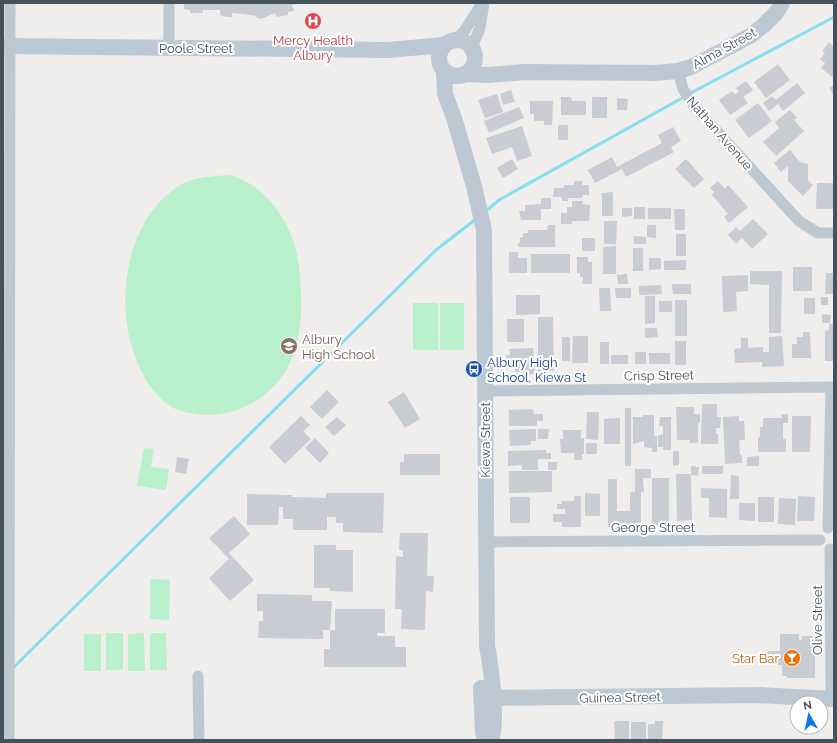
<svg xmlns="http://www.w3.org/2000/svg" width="837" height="743" viewBox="0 0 837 743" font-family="Raleway,sans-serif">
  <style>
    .pitch { fill: #b8f0cb }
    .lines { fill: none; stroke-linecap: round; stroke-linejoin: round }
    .stream { stroke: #84deef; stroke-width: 3 }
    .building { fill: #c9ccd2 }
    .street { stroke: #bdc8d0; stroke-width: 11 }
    .secondary { stroke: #bcc9d5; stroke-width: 16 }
    .labels { text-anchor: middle; stroke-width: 4; stroke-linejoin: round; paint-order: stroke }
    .health-label { font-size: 13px; fill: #be3a42; stroke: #fff }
    .street-label { font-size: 13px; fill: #45515b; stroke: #fff }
    .education-label { font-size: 13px; fill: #785e54; stroke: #fff; text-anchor: start }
    .transit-label { font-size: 13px; fill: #164399; stroke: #fff; text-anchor: start }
    .food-label { font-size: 13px; fill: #c56008; stroke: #fff; text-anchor: end }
  </style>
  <rect width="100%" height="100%" fill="#f0eded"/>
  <path class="pitch" d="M230,175C260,183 283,212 293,240C299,257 300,274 301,292C302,317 300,344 288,367C269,400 234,419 196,414C188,413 180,411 173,408C146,392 132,355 127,326C120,276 134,212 182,184C195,177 216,176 230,175Z
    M413,303H438V350H413Z
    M440,303H464V350H440Z
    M144,448L154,449L151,467L169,469L166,490L137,486Z
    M150,579L170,580L169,620L150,619Z
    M106,633H123V670H106Z
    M144,633L145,671H128V634Z
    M150,633H166L167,670H150Z
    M84,634H101V671H84Z"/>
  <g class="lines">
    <path class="stream" d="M689,94L834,17
      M485,212L499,200L684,97
      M12,669L436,250L476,219"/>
  </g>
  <path class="building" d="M184,3H297V4L292,5L294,11L288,12V15L276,17L275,13L261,19L255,17L256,16L244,14L232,13V17H227L220,15V10H203V13H190V10L184,9Z
    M829,42L834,47V75L832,77L821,68L825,63L820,59L825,53L822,51Z
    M778,64L790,80L766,98L754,82Z
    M746,81L753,90L743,97L748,103L730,115L719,100L732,91L735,94L739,92L736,88Z
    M797,83L805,93L783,111L778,104L769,111L763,103L772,96L776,100Z
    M834,85V96L829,88Z
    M511,90L515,102L503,105L500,94Z
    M497,94L503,112L485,118L478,100Z
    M561,97H571L572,101H586V115H561Z
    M592,97H607V118H592Z
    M617,98L628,99L627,110H617Z
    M530,101H553L552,125H544V121H534V114H530Z
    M758,103L772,121L749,138L735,120Z
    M519,107L524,118L489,133L484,121Z
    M790,110L797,118L794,120L804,131L776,156L763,142L779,128L775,122Z
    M558,125H568V140H558Z
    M522,126L532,156L517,161L512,147L492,154L486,138Z
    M673,127L681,141L671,147L674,152L626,177L622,169L595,183L588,170L612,157L617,167L662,143L658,135Z
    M790,150L800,162L808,164V180L813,185L803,196L788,181V166L781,172L774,163Z
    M512,159L518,169L503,178L497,168Z
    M686,159L704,179L694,188L675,169Z
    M574,181H582V185H589V195H583L582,198H568V201H562V197H553L554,188H564V185H574Z
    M718,181L725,189L728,185L748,207L729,223L724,217L728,214L712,195L714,192L710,188Z
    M817,183H834V209H816Z
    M613,192V216H602V193Z
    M541,198H551V209H541V220H521L519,211H525V205L541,204Z
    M572,201H583L582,204L590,205L589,221H572V224H561V213H567V207H572Z
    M634,207H645V219H634Z
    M622,208H632V216L622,217Z
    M648,208H671V219H648Z
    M674,209H685V230H675Z
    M753,219L768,234L752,249L742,238L736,244L728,235L736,227L740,231Z
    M604,221H617L616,244H604Z
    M548,225H555V247H518V243L520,242V238L523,237V233H528V230H547Z
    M647,225H656V238L647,237Z
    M676,234H686V256H676Z
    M634,236L646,237V244H634Z
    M582,238H595V251H582Z
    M616,246V274H603V247Z
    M633,248H643V271H633Z
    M509,252H518V258H527V273H509Z
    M531,254H570V273H531Z
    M577,257H588V262H592V284H582L583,277H580V273H577Z
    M649,258H661V269L649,270Z
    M686,260V270H664V261Z
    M793,267H812V291H793Z
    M750,271H782L781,333H769V285L750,284Z
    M826,273H834V294H825Z
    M627,274L628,284H618L617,275Z
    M748,275V291L736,292L737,311L723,312L722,276Z
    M672,284H691V294H673Z
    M661,285L662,294L639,295V286Z
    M599,288H610L611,311H600Z
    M615,288H631V298H616Z
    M516,295H540V314L516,315Z
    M645,296H655V323L645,324Z
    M821,297H828V305H821Z
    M804,298H815V314H804Z
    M675,300H687V336H675Z
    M659,301H672V312H659Z
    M822,314L831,315L830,323H822Z
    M538,317H553L554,371H538Z
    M507,319H524V342H507Z
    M829,324H834V361H825V331L829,330Z
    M645,328H657L658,337L645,338Z
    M803,332H810L811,358H792V344H797V337H803Z
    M573,336H588V363H572Z
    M782,336L784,366L762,367V362L735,363L734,349L741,348V338H748V348L763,347V352H769V337Z
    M562,337H570V361H562Z
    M675,341H686V365H675Z
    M600,342H609V364H600Z
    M533,348L535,374L524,375V372H515V369H507L506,355H510L509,349Z
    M635,352H646V364H635Z
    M649,353H670V364H649Z
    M611,355H628V364H611Z
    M327,390L339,402L322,419L310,407Z
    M404,392L420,419L405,428L388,402Z
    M702,404H717V417H721L720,428H716V434H718V444H701Z
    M676,407H694V414H700V423H698V443H690V440H677Z
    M625,408H631V466H625Z
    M533,409L534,414H543V421H537V426H509V410Z
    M587,412H599L598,440L586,439Z
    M781,414H788V423H783V439H786V452H758V437H760V427H763V418H782Z
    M643,415H654V436H657V452H652V448L644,447V441L633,444V417H643Z
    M301,416L310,425L303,431L311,439L285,464L269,447Z
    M739,416V421H744L745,440H739L740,455H742V463L725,464L723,417Z
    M792,416H811L810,452H792Z
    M337,417L346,425L334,436L325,427Z
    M660,417H671V450H663V447H658V436L663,434V426H659Z
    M620,418V444H604V419Z
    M536,429V441H531V445L510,446L509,430Z
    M538,429H549L548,439H538Z
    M563,430H581V438H584V454H582V460H574V453H561L560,439H563Z
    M315,438L329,453L320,463L305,448Z
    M586,443H597V454H586Z
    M546,450V453H551V459H538V470H522V465L508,466V451Z
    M673,451H679V465L673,466Z
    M404,454H440V475H400V462H404Z
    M759,456V466H747V457Z
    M177,457L189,459L186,474L175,472Z
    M548,462H557V470H548Z
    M691,466L699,467L698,476L691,475L692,520L677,521L676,474H691Z
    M702,466H723V474H702Z
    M635,469H651V478H643L644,492H641V527H608V479H617V511H630V492H635Z
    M509,471H552V492L509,493Z
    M731,475L739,476V499H730Z
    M652,478H669V526H652Z
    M701,488L727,489V518L709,517V498H701Z
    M326,493H384L383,533L343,532V523H336V517H327V530H293V519H283V507H279L278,525H247V494L292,495V497L326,498Z
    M585,493L600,494V516H585Z
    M574,496H581V527H562V522H553V514H565V509H557V504H562V501H574Z
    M798,496L815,497L814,521H797Z
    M510,497H530V523H510Z
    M758,497H774V522H758Z
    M779,498L796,499L795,525L778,524Z
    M739,503H755V521L739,520Z
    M234,516L250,534L229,553L254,580L230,601L209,578L229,559L209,538Z
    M400,533H428L427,576H434L433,592L426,591L425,630L401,629L402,609H395L396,556L403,557V550H399Z
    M314,545H336V550H353V592L330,591V588H314Z
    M257,594L312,595V601H332L330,630H323V639L258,638L259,621H263V611H257Z
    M335,609H385V633H377V636H395V647H406V667H324V649H330V630H335Z
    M780,634H799V640H802V636H815V678H787V676H782V665H768V651H780Z
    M614,721H629V740H615Z
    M655,721H663L662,740H648V724H655Z
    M631,722H646V740H631Z"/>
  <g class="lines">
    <path class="street" d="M456,40L465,30L481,5
      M472,47L480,28L484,3
      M169,48V3
      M678,71L683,89L694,106L799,221L818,233H834
      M485,391L834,387
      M828,528L831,387
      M486,542L820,540
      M830,549L831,690
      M198,676L199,740
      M9,740L10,3"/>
    <path class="secondary" d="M439 58a18 18 0 1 1 36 0a18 18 0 1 1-36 0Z
      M3,46L388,50L445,45
      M444,72L445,94L454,118L474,186L484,230L487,646C491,665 498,723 491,740
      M467,74L488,75L525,72L654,73L678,71L691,67L750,36L764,25L776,13L782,3
      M481,688L483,733L486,740
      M482,698L759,695L834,699"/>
  </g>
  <defs>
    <g id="hospital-disc" transform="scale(0.9)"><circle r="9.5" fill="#e0444e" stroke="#fff"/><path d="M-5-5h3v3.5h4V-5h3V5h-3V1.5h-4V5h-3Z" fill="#fff"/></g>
    <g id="school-disc" transform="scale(0.9)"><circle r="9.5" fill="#8d6e63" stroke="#fff"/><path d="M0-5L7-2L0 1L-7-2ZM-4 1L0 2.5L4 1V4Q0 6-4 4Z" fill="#fff"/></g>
    <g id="bus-disc" transform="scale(0.9)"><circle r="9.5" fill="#1a4fb4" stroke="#fff"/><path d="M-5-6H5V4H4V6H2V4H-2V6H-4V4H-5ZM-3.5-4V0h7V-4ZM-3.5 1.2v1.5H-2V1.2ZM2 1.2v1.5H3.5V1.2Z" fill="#fff"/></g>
    <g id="bar-disc" transform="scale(0.9)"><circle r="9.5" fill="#e8710a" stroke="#fff"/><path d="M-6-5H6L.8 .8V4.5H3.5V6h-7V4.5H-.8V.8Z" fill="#fff"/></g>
  </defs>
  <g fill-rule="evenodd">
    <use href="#hospital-disc" x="313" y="21"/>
    <use href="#school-disc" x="289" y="346"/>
    <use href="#bus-disc" x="474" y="369"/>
    <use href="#bar-disc" x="792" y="658"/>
  </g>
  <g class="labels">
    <g class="health-label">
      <text x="313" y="45">Mercy Health<tspan x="313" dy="15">Albury</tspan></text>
    </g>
    <g class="street-label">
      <text x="196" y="53">Poole Street</text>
      <text transform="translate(724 48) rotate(-29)" y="5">Alma Street</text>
      <text transform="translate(720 133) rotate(49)" y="5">Nathan Avenue</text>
      <text transform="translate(659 375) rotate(-1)" y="5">Crisp Street</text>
      <text transform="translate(485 440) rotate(-90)" y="5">Kiewa Street</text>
      <text x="653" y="532">George Street</text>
      <text transform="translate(817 620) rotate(-90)" y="5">Olive Street</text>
      <text transform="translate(620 697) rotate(-1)" y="5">Guinea Street</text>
    </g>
    <g class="education-label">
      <text x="302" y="344">Albury<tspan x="302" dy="15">High School</tspan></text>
    </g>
    <g class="transit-label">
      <text x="487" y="367">Albury High<tspan x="487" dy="15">School, Kiewa St</tspan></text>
    </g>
    <g class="food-label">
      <text x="779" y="663">Star Bar</text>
    </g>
  </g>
  <rect width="837" height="743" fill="none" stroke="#45515b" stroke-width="8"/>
  <g transform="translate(809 715) rotate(351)"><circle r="19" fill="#ffffff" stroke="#b5b9bd"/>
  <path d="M0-3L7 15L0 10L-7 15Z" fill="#1278e5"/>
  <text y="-6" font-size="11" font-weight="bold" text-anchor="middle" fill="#45515b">N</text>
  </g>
</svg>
